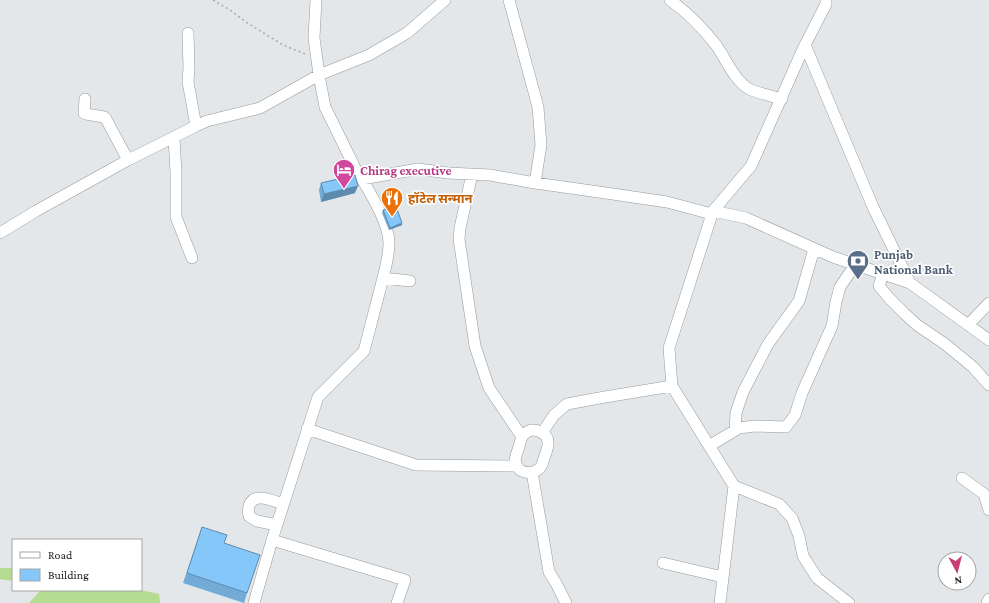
<svg xmlns="http://www.w3.org/2000/svg" width="989" height="603" viewBox="0 0 989 603" font-family="'Crimson Pro','Noto Sans Devanagari',serif">
  <style>
    .green { fill: #b5dc93 }
    .lines { fill: none; stroke-linecap: round; stroke-linejoin: round }
    .minor-casing { stroke: #96999b; stroke-width: 12 }
    .path { stroke: #a8aaac; stroke-width: 1.5; stroke-dasharray: 2 3; stroke-linecap: butt }
    .minor { stroke: #fff; stroke-width: 11 }
    .wall { fill: #72abd6 }
    .shaded-wall { fill: #5d8bae }
    .building { fill: #85c7f9; stroke: #5d8bae }
    .labels { text-anchor: middle; stroke-width: 3; stroke-linejoin: round; paint-order: stroke }
    .hotel-label { font-size: 13px; font-weight: bold; fill: #b23c85; stroke: #fff; text-anchor: start }
    .food-label { font-size: 13px; font-weight: bold; fill: #c56008; stroke: #fff; text-anchor: start }
    .service-label { font-size: 13px; font-weight: bold; fill: #4e5e75; stroke: #fff; text-anchor: start }
  </style>
  <rect width="100%" height="100%" fill="#e4e7e9"/>
  <path class="green" d="M0,568H13V581L0,579Z
    M41,590H141L159,594L160,603H29Z"/>
  <g class="lines">
    <g class="minor-casing">
      <path id="minor" d="M445,0L407,33L369,55L319,75L325,107L358,174L362,179L418,169L448,173L490,175L535,183L606,193L667,202L712,214
        M509,0L538,107L541,145L535,183
        M670,0C688,13 702,27 716,45C726,59 734,80 749,89C757,93 772,96 782,99
        M826,0V4L803,49L751,166L713,211L669,348L672,386L734,486L779,504L792,518L799,536L803,556L817,578L849,603
        M188,33L189,68L188,82L196,126
        M85,99L84,113L86,114L104,117L106,119L128,160
        M174,137L176,173V217L192,258
        M472,174L460,228L459,239L475,346L489,388L522,437
        M362,179C372,196 389,224 389,243C389,255 386,266 383,278
        M713,211L746,218L833,257L910,283L873,207L805,45
        M0,233L36,211L128,160L196,126L207,121L260,108L319,75L314,38L316,0
        M883,274L879,286L889,298L905,314L917,325L945,344L973,367L989,385
        M910,283L989,340
        M968,325L989,303
        M307,429L416,465L517,466
        M531,430C539,430 549,434 548,444C548,448 546,452 545,456C543,460 543,464 540,468C535,473 526,474 520,470C512,463 516,455 519,447C520,443 521,438 523,435C525,433 528,431 531,430Z
        M735,430L736,413L743,392L768,344L799,301L814,249
        M542,433L554,415L567,404L605,397L672,386
        M709,446L739,428L755,426L786,427L795,415L802,393L832,326L836,302L840,287L855,265
        M532,472L549,572L556,583L566,603
        M962,478L984,494L989,510
        M277,525L257,521L249,516C248,512 248,510 249,506C254,491 273,501 283,504
        M272,540L405,580L397,603
        M663,563L723,577
        M254,603L272,540L318,397L364,351L383,278L410,281
        M720,603L734,486
        M987,603L989,599"/>
    </g>
    <path class="path" d="M213,0L230,10L246,22L283,45L308,55"/>
    <use href="#minor" class="minor"/>
  </g>
  <path class="wall" d="M321,183L355,193L321,202L319,190Z
    M383,210L402,223V225L389,230L382,213Z
    M202,527L224,543L247,593L244,603L183,583Z"/>
  <path class="shaded-wall" d="M358,186L355,193L321,202L324,194Z
    M402,223V225L389,230L390,228Z"/>
  <path class="building" d="M355,175L358,186L324,194L321,183Z
    M396,206L402,223L390,228L383,210Z
    M202,527L227,535L224,543L260,555L247,593L187,573Z"/>
  <defs>
    <g id="hotel-pin" transform="scale(1.15)"><path d="M0 17L-7.5 6A9.5 9.5 0 1 1 7.5 6Z" fill="#d1479c" stroke="#fff"/><path d="M-6-4.5h1.5V1H6V5H4.5V3h-9V5H-6ZM-4 0a1.8 1.8 0 1 1 3.6 0ZM.5 0V-2.5h3Q6-2.5 6 0Z" fill="#fff"/></g>
    <g id="restaurant-pin" transform="scale(1.15)"><path d="M0 17L-7.5 6A9.5 9.5 0 1 1 7.5 6Z" fill="#e8710a" stroke="#fff"/><path d="M-5-6h1v4h1v-4h1v4h1v-4h1v5L-1.5 .5V6h-2V.5L-5-1ZM5-6V6H3V1.5H1.5Q1.5-4 5-6Z" fill="#fff"/></g>
    <g id="bank-pin" transform="scale(1.15)"><path d="M0 17L-7.5 6A9.5 9.5 0 1 1 7.5 6Z" fill="#5c6f8a" stroke="#fff"/><path d="M-6-4H6V4H-6ZM0-2.3a2.3 2.3 0 1 0 0 4.6a2.3 2.3 0 1 0 0-4.6Z" fill="#fff"/></g>
  </defs>
  <g fill-rule="evenodd">
    <use href="#hotel-pin" x="344" y="170"/>
    <use href="#restaurant-pin" x="392" y="198"/>
    <use href="#bank-pin" x="858" y="261"/>
  </g>
  <g class="labels">
    <g class="hotel-label">
      <text x="360" y="175">Chirag executive</text>
    </g>
    <g class="food-label">
      <text x="408" y="203">हॉटेल सन्मान</text>
    </g>
    <g class="service-label">
      <text x="874" y="259">Punjab<tspan x="874" dy="15">National Bank</tspan></text>
    </g>
  </g>
  <rect x="12" y="539" width="130" height="52" fill="#ffffff" stroke="#a5a5a6"/>
  <rect x="20" y="552" width="20" height="6" fill="#ffffff" stroke="#a5a5a6"/>
  <text x="48" y="559" font-size="12" fill="#1e1f20">Road</text>
  <rect x="20" y="569" width="20" height="12" fill="#85c7f9" stroke="#a5a5a6"/>
  <text x="48" y="579" font-size="12" fill="#1e1f20">Building</text>
  <g transform="translate(957 571) rotate(173)"><circle r="19" fill="#ffffff" stroke="#a5a5a6"/>
  <path d="M0-3L7 15L0 10L-7 15Z" fill="#c93f75"/>
  <text y="-6" font-size="11" font-weight="bold" text-anchor="middle" fill="#1e1f20">N</text>
  </g>
</svg>
